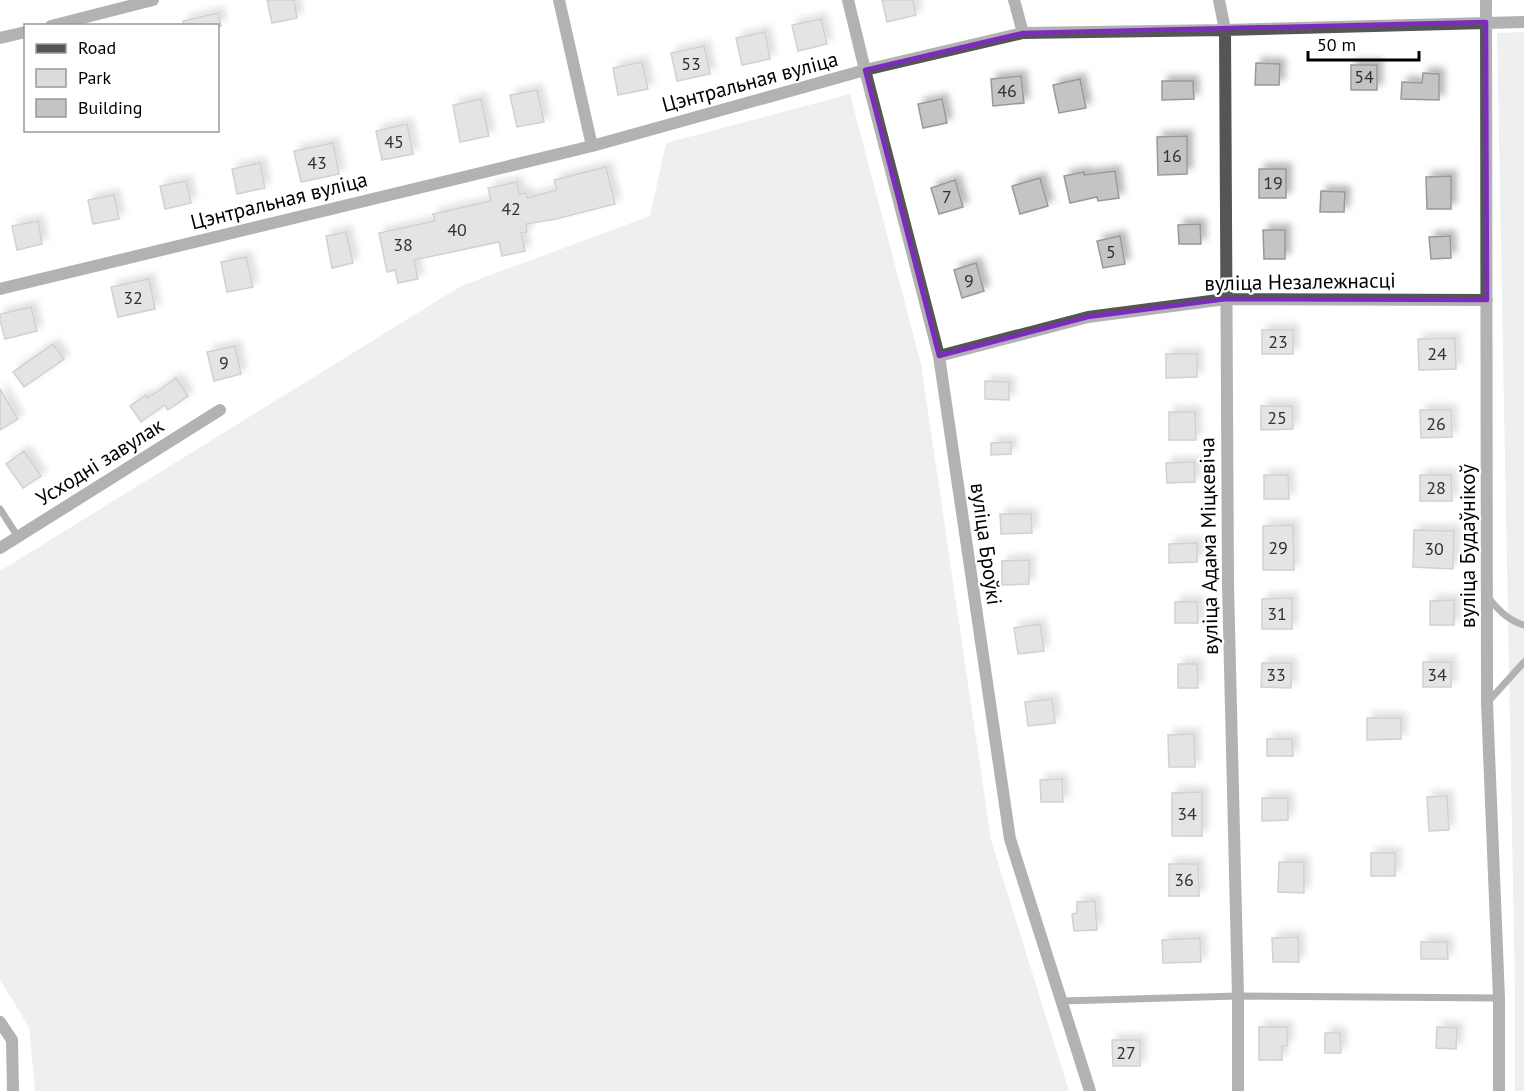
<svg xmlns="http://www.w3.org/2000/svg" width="1524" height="1091" viewBox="0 0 1524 1091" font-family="'PT Sans',sans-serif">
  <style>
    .green { fill: #dcdcdc }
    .building { fill: #c4c4c4; stroke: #999; stroke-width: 1.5; filter: url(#shadow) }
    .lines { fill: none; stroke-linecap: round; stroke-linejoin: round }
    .lane { stroke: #555; stroke-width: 7 }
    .street { stroke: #555; stroke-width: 12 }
    .marked { fill: none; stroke: #7b2cbf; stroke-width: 4.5; stroke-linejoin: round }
    .labels { text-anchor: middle; stroke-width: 4.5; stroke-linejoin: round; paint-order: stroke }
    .number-label { font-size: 18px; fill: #313131 }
    .street-label { font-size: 21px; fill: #000; stroke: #fff }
  </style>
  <defs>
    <filter id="shadow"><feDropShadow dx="5.5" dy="-5.5" stdDeviation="3" flood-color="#0004"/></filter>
  </defs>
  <rect width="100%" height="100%" fill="#fff"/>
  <path class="green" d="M1524,32V1091H1515V991L1497,33Z
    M850,94L921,364L991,840L1069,1091H35L29,1027L0,980V571L461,286L650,216L666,143Z"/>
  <path class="building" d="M267,0H294L297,18L272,23Z
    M882,0H913L916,15L887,22Z
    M218,13L221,26H183V21Z
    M821,19L827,44L798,51L792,25Z
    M765,32L770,59L742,65L736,38Z
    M704,46L710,74L677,81L671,53Z
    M642,62L648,89L618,95L613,68Z
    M1256,63L1280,64L1279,85H1255Z
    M1351,65H1377V90H1351Z
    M1423,73L1439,74V100L1401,99L1402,82L1422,83Z
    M1021,76L1024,103L993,106L991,79Z
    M1080,79L1086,108L1059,113L1053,85Z
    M1162,81H1193L1194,99L1162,100Z
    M537,90L544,122L517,127L510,95Z
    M481,99L489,136L460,142L453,105Z
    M942,99L947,123L923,128L918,104Z
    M407,124L413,154L382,160L376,131Z
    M1187,136V174L1158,175L1157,137Z
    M333,143L339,174L301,182L294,151Z
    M260,163L265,188L237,194L232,169Z
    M606,167L615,204L556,219L526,224L527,232L521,233L525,251L502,256L499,242L414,260L418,279L398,283L395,270L387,272L379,233L435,221L433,214L491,201L488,188L517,182L519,194L526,193L527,198L557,190L554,180Z
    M1259,169H1286V198H1259Z
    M1115,171L1119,198L1098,201L1097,197L1070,203L1064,176L1084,172V175Z
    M1451,176V209H1427L1426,177Z
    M1040,178L1048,206L1020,214L1012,186Z
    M955,180L963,207L939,214L931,188Z
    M186,181L191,203L165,209L160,186Z
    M1321,191L1345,192L1344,212H1320Z
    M114,195L119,219L93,224L88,200Z
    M38,221L42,244L17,250L12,226Z
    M1200,224L1201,244H1179L1178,225Z
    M1263,230H1285V259H1264Z
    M346,232L353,263L332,268L326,236Z
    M1120,236L1125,264L1103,268L1097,241Z
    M1450,236L1451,258L1431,259L1429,237Z
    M246,257L253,287L227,292L221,262Z
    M976,263L984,291L962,298L954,270Z
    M149,279L155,309L118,317L111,287Z
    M31,307L37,331L5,339L0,320V314Z
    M1262,330H1293V354H1262Z
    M1455,338L1456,369L1419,370L1418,339Z
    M53,344L64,359L24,387L13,372Z
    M235,346L241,374L214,381L207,352Z
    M1166,354H1197V377L1166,378Z
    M176,378L188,396L168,410L165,405L141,422L130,406L146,395L148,398Z
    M985,381L1009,382V400L985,399Z
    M0,389L18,419L0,430Z
    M1261,406H1292L1293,429L1261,430Z
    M1420,410H1451L1452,437L1421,438Z
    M1169,412H1195L1196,440H1169Z
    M1011,442V454L991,455V443Z
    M24,451L41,476L23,488L6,464Z
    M1194,462L1195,482L1167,483L1166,463Z
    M1264,475H1288L1289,499H1264Z
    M1420,475H1451L1452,501H1420Z
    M1000,514H1031L1032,533L1001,534Z
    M1293,525L1294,570H1263V526Z
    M1414,530L1454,531L1453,569L1413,567Z
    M1197,543V562L1169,563V544Z
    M1029,560V584L1002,585V561Z
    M1292,598V629H1262V599Z
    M1454,600V625H1430V601Z
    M1175,602H1197L1198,623H1175Z
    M1040,624L1044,651L1018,654L1014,628Z
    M1423,662H1451V687H1423Z
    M1262,663H1291V688L1261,687Z
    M1178,664H1197L1198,688H1178Z
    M1052,699L1055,723L1028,726L1025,702Z
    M1367,718H1401V739L1367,740Z
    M1194,734L1195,767H1169L1168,735Z
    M1267,739H1292L1293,756H1267Z
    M1062,779L1063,802H1041L1040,780Z
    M1202,792V836H1172V793Z
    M1447,796L1449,830L1429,831L1427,797Z
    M1262,798H1288V820L1262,821Z
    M1371,853H1395V876H1371Z
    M1279,862H1304V893L1278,892Z
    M1169,864H1198L1199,896H1169Z
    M1095,901L1097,930L1074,931L1072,914L1077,913V902Z
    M1298,937L1299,962H1273L1272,938Z
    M1200,938L1201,962L1163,963L1162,940Z
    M1421,942H1447L1448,959H1421Z
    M1259,1027H1287V1046H1282V1060H1259Z
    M1437,1027L1457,1028L1456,1049L1436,1048Z
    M1325,1033H1340L1341,1053H1325Z
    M1112,1040H1140V1066H1113Z"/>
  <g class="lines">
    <path class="lane" d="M0,509L18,537
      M1488,597C1497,609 1508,621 1524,625
      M1487,703L1524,662
      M1062,1001L1238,996L1499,998"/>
    <path class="street" d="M559,0L592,146
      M848,0L865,70L939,356L1010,839L1090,1091
      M1014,0L1023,33
      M1219,0L1225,30L1228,585L1238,996V1091
      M1486,0L1487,703L1499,998V1091
      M51,26L153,0
      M0,38L26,32
      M0,289L592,146L865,70L1023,33L1225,30L1524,22
      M939,356L1088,317L1226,299L1487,300
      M0,548L220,410
      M0,1022L12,1040L13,1091"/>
  </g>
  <path d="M0 0H1524V1091H0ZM1486,22L1487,300L1226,299L1088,317L939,356L865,70L1023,33Z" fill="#fff" fill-opacity=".55" fill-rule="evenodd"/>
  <path class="marked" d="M1486,22L1487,300L1226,299L1088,317L939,356L865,70L1023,33Z"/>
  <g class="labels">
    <g class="number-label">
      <text x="691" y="70">53</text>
      <text x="1364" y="83">54</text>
      <text x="1007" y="97">46</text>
      <text x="394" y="148">45</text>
      <text x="1172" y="162">16</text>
      <text x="317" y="169">43</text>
      <text x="1273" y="189">19</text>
      <text x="947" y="203">7</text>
      <text x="511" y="215">42</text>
      <text x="457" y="236">40</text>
      <text x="403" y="251">38</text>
      <text x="1111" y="258">5</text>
      <text x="969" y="287">9</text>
      <text x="133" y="304">32</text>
      <text x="1278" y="348">23</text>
      <text x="1437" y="360">24</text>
      <text x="224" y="369">9</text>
      <text x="1277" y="424">25</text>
      <text x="1436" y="430">26</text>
      <text x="1436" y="494">28</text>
      <text x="1278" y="554">29</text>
      <text x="1434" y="555">30</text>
      <text x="1277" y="620">31</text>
      <text x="1276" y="681">33</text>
      <text x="1437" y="681">34</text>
      <text x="1187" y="820">34</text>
      <text x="1184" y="886">36</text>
      <text x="1126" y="1059">27</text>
    </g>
    <g class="street-label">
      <text transform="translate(750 82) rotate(-15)" y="7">Цэнтральная вуліца</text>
      <text transform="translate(279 201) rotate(-14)" y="7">Цэнтральная вуліца</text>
      <text transform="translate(1300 282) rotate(-1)" y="7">вуліца Незалежнасці</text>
      <text transform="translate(100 462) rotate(-32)" y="7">Усходні завулак</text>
      <text transform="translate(986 544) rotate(82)" y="7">вуліца Броўкі</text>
      <text transform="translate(1209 546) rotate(-91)" y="7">вуліца Адама Міцкевіча</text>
      <text transform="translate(1468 546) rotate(-90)" y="7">вуліца Будаўнікоў</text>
    </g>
  </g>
  <rect x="24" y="24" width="195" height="108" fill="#ffffff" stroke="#999999" stroke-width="1.5"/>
  <rect x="36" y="44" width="30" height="9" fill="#555555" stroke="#999999" stroke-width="1.5"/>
  <text x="78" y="54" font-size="18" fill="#000000">Road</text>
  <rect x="36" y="69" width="30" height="18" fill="#dcdcdc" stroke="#999999" stroke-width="1.5"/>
  <text x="78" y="84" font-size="18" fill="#000000">Park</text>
  <rect x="36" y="99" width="30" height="18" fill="#c4c4c4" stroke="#999999" stroke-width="1.5"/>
  <text x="78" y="114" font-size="18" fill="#000000">Building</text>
  <path d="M1308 51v9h111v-9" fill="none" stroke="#000000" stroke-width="3"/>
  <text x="1317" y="51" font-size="18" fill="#000000" stroke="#ffffff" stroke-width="4.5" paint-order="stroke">50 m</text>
</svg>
